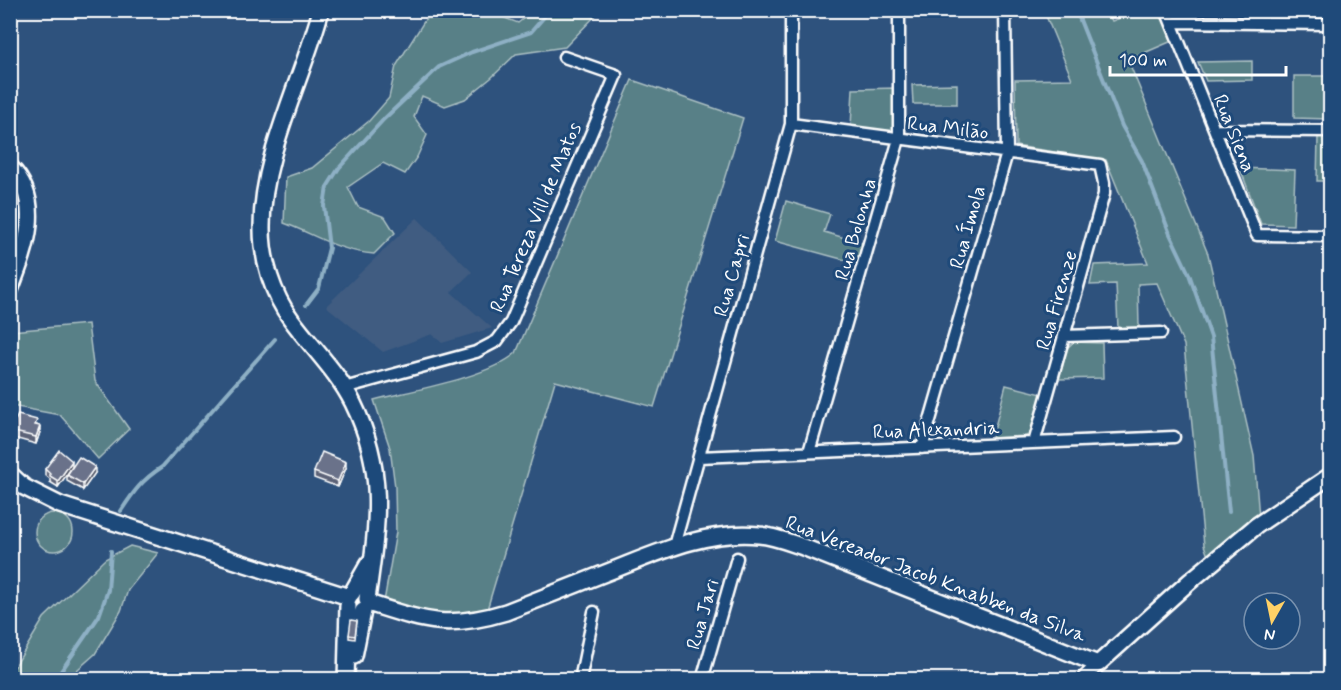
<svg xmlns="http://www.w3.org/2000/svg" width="1341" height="690" viewBox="0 0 1341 690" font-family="Mynerve,sans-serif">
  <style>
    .built { fill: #405c81 }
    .green { fill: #588087; stroke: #acc0c3; stroke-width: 1.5 }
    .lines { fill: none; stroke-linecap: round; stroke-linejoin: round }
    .stream { stroke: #8eb0c5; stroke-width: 4 }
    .minor-casing { stroke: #fff; stroke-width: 15 }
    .tertiary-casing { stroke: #fff; stroke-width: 16 }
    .secondary-casing { stroke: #fff; stroke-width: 20 }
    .minor { stroke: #1f4a7a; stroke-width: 10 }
    .tertiary { stroke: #1f4a7a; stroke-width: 12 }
    .secondary { stroke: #1f4a7a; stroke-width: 15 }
    .wall { fill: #5b6277; stroke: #fff; stroke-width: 1.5 }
    .shaded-wall { fill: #4a5061; stroke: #fff; stroke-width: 1.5 }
    .building { fill: #6a728a; stroke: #fff; stroke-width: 1.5 }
    .labels { text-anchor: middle; stroke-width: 6; stroke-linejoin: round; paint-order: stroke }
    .street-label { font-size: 20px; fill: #fff; stroke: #1f4a7a }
  </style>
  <rect width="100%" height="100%" fill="#2e527d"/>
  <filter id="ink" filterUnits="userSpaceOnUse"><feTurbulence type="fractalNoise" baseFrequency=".0167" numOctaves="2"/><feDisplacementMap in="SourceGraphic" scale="12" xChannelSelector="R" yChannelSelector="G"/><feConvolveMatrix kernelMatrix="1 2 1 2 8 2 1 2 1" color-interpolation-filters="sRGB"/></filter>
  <g filter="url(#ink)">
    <path class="built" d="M417,218L472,272L451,292L492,328L442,343L432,334L383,352L326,306Z"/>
    <path class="green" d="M438,11H487L518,23L533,11H600L565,47L516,54L491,78L465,99L445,106L422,96L414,117L427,135L417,157L405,174L383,163L348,187L358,207L385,217L395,233L374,254C340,252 314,234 284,223L286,177L312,168L369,121L389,98L396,66L428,15Z
      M1044,11H1107L1112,21L1138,11H1160L1172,41L1128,60L1208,254L1254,456L1259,518L1208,556L1204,545L1184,345L1157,283L1138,284L1139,327L1118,328L1116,284L1090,285L1094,265L1148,263L1106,160L1016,146L1015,80L1072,79Z
      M1252,61V80L1206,81L1198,62Z
      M1294,76H1330V119L1294,118Z
      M632,80L743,118L654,407L555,381L486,613L439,618L384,602L396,532L395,487L390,448L374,400C413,390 487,378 516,353Z
      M957,84V104H913L912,85Z
      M897,88L896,133L851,127L853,89Z
      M1318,137H1330V181H1317Z
      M1240,168L1295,170L1293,225L1261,224Z
      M786,201L830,214L824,232L866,244L860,264L775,241Z
      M88,324L95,381L129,429L98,459L60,415L11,406V331Z
      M1074,342L1102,343L1103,378L1059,379L1067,348Z
      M1006,385L1042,394L1030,434L1026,436L992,438Z
      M35 532a19 19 0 1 1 38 0a19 19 0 1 1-38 0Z
      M130,546L158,553L128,590L121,611L95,654L77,670L72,679H11V673L44,618L105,559Z"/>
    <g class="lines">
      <path class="stream" d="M1076,10L1122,126L1142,161L1170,234L1189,274L1211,337L1229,512
        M306,305L319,288L329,248L324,206L327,187L339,168L384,119L439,67L472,52L531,32L550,10
        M121,511C134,491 142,480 162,467L275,339
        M55,680L99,616L108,590L111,551"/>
      <g class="minor-casing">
        <path id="minor" d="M1166,10L1257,235L1330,236
          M1171,22L1330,24
          M791,124L1100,165L1104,183V194L1034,443
          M1215,130L1330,131
          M1064,336L1161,333
          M344,388L476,352L497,341L511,322L616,75L564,57
          M922,448L1007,153L1005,10
          M809,452L899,139V10
          M699,457L1174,437
          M674,546L791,124V10
          M580,680L594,612
          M702,680L737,558"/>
      </g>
      <g class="tertiary-casing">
        <path id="tertiary" d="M1082,680L1098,664"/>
      </g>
      <g class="secondary-casing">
        <path id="secondary" d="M321,10C302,81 261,156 262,229C262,260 273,295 291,319C312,348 337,371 353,403C387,472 377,527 367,599
          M10,167C45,202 25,251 10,290
          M10,474L24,487L60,505L349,597
          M352,593L369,563
          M368,603C425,621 446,630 506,612C541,598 577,584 613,570C659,552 707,530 759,535C774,536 788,542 803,547L1098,664L1189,582L1256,526L1330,476
          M354,656L363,611
          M346,680L348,606"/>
      </g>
      <use href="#minor" class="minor"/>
      <use href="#tertiary" class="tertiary"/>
      <use href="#secondary" class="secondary"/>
    </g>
    <path class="wall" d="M37,425L40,432L36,444L14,438V432Z
      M72,467L58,487L50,482V479L45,475V469Z
      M346,468L338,487L314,478V472Z
      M95,473L83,490L67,481V475Z
      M357,621L355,639L349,638V635Z"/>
    <path class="shaded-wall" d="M40,426V432L36,444V437Z
      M72,461V467L58,487V481Z
      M346,462V468L338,487V481Z
      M95,467V473L83,490V484Z"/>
    <path class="building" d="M18,415L37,420L35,425L40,426L36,437L14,432L15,421Z
      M59,450L72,461L58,481L50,476V474L45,469Z
      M322,452L346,462L338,481L314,472Z
      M79,457L95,467L83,484L67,475Z
      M351,620L357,621L355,636L349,635Z"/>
  </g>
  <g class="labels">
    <g class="street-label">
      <text transform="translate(948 127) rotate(7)" y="7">Rua Milão</text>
      <text transform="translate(1235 133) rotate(68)" y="7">Rua Siena</text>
      <text transform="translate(535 217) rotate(-67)" y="7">Rua Tereza Vill de Matos</text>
      <text transform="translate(967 227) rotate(-74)" y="7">Rua Ímola</text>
      <text transform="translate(855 229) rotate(-74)" y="7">Rua Bolonha</text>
      <text transform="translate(731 275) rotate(-74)" y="7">Rua Capri</text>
      <text transform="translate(1056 300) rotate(-74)" y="7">Rua Firenze</text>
      <text transform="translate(936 429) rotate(-2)" y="7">Rua Alexandria</text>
      <text transform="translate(936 578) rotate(21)" y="7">Rua Vereador Jacob Knabben da Silva</text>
      <text transform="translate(702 614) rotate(-74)" y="7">Rua Jari</text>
    </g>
  </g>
  <rect width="1341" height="690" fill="none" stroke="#1f4a7a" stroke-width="36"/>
  <rect x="18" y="18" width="1305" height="654" fill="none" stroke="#fff" stroke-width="2" filter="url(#ink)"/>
  <g transform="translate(1272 621) rotate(189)"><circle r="28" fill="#1f4a7a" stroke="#7992af" stroke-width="1.5"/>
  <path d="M0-4.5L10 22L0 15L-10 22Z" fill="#ffd166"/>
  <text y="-9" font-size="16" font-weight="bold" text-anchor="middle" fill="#ffffff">N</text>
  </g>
  <path d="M1110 66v9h176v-9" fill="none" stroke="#ffffff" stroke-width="3"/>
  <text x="1119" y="66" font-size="18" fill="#ffffff" stroke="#1f4a7a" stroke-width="4.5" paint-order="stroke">100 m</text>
</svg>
